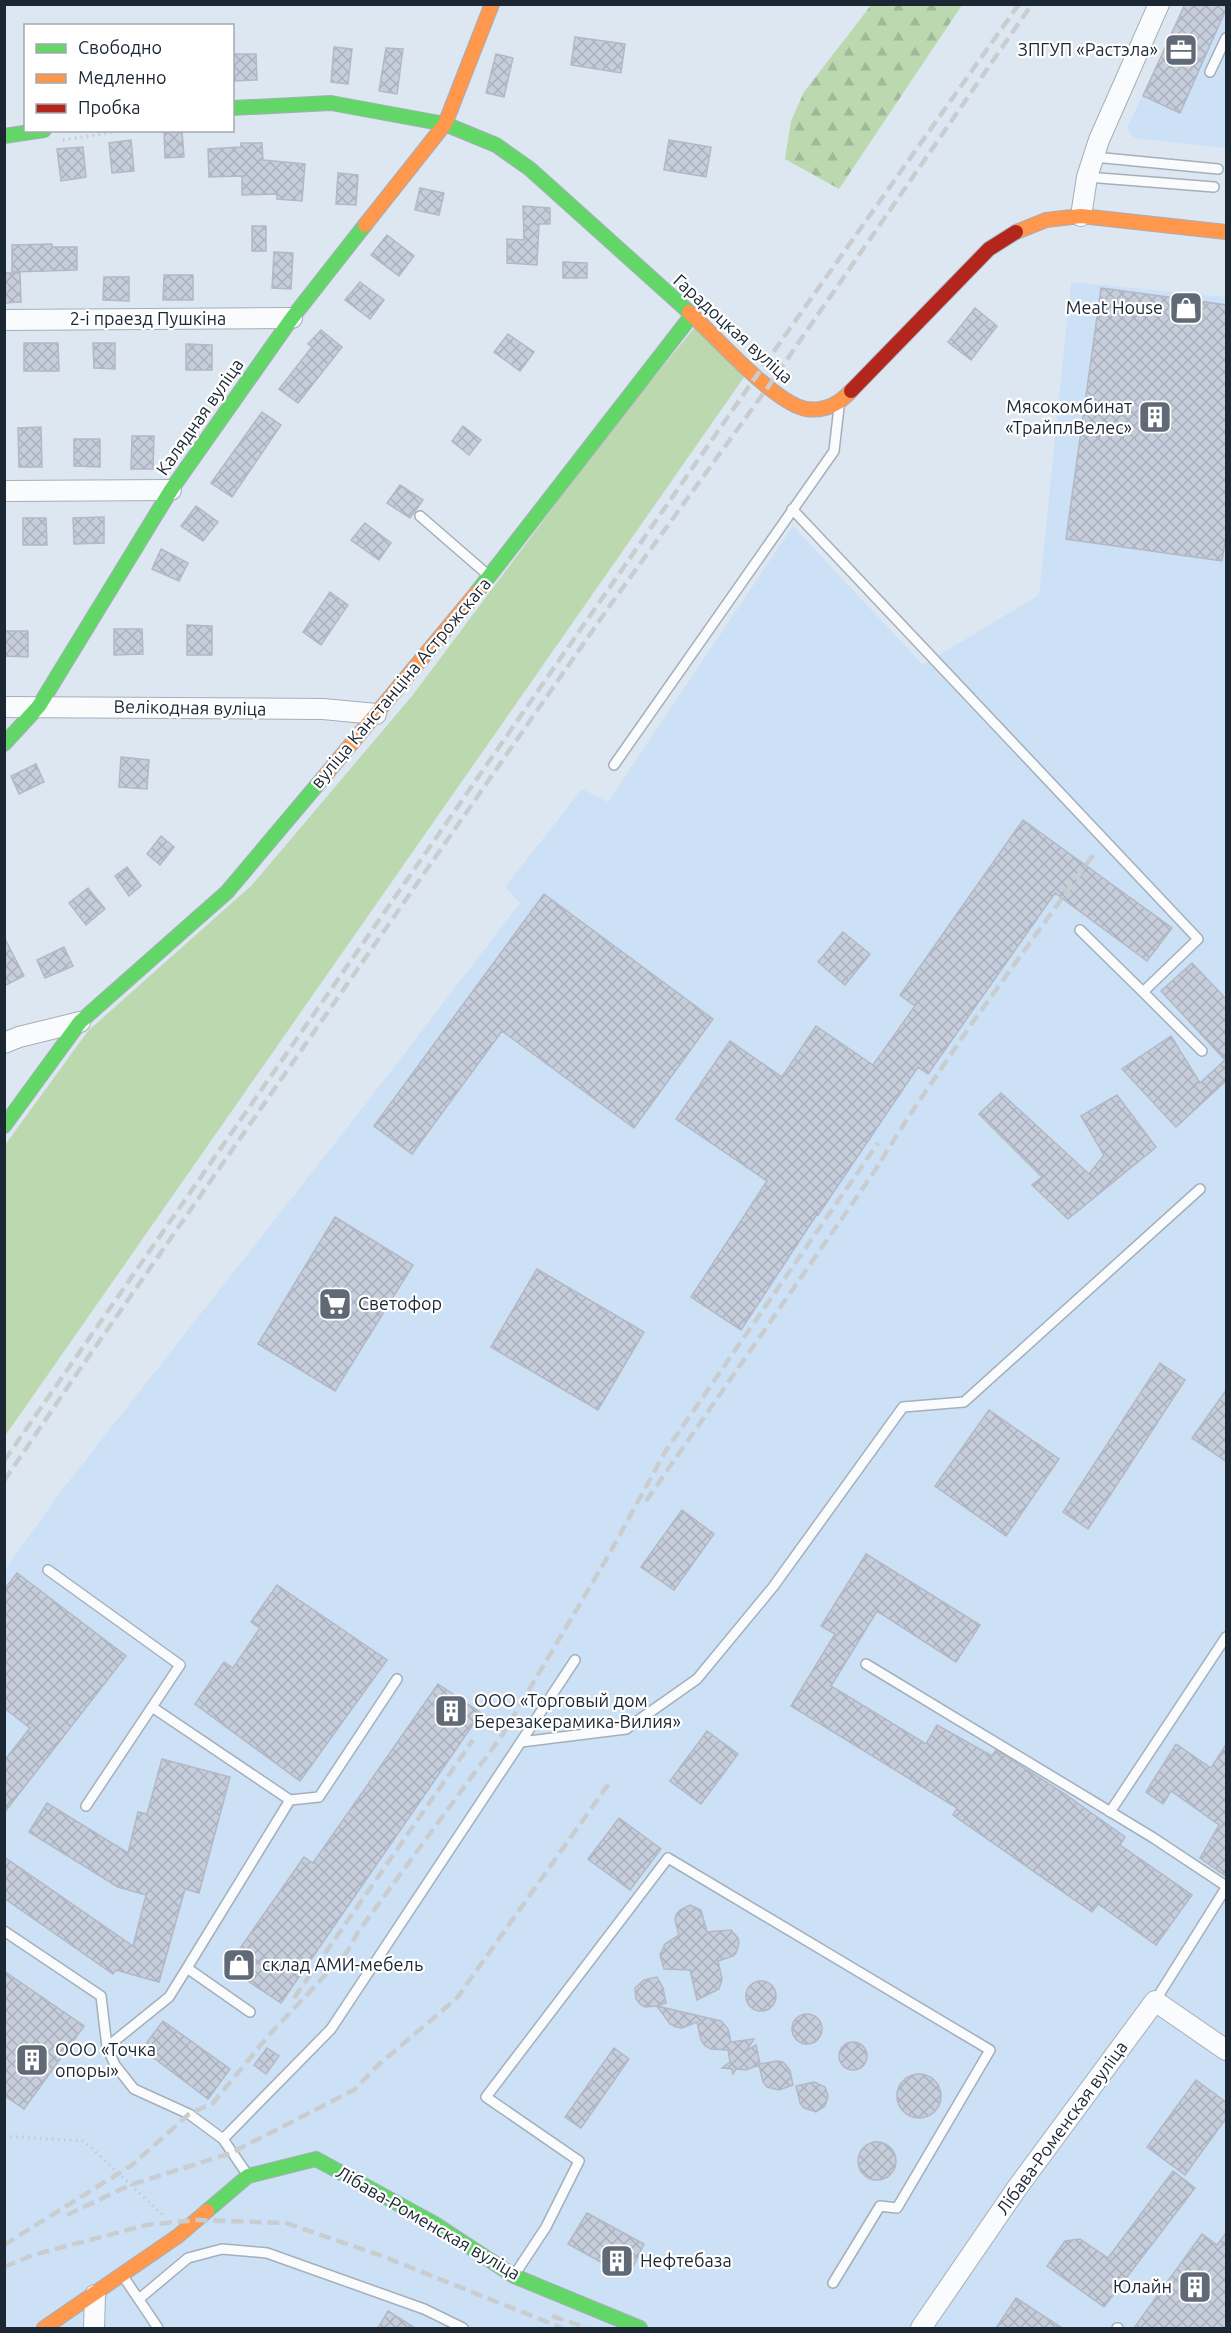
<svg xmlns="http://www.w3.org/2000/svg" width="1231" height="2333" viewBox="0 0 1231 2333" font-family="Ubuntu,sans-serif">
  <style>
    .built { fill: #cce0f6 }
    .grass { fill: #bbd8af }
    .forest { fill: url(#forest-firs) }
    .building { fill: url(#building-cross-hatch); stroke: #b2b8c4; stroke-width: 1.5 }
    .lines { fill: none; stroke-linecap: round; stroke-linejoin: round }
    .lane-casing { stroke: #a5afba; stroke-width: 12 }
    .street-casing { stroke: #a5afba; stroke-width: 22 }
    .fast-casing { stroke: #a5afba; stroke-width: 16 }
    .slow-casing { stroke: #a5afba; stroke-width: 16 }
    .jam-casing { stroke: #a5afba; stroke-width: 16 }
    .path { stroke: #c5c9ce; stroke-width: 3; stroke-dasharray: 1.5 4.5; stroke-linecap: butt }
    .lane { stroke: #fafbfd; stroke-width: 9 }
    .street { stroke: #fafbfd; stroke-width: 20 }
    .fast { stroke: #63d668; stroke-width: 14 }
    .slow { stroke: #ff974d; stroke-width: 14 }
    .jam { stroke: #b3261e; stroke-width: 14 }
    .rail { stroke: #c9cdd0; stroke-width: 4.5; stroke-dasharray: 12 6; stroke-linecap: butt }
    .labels { text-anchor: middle; stroke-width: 4.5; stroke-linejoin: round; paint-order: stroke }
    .poi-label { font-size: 18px; fill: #1c2734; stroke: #fff; text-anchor: start }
    .street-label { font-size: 18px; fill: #1c2734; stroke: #fff }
  </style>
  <defs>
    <pattern id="forest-firs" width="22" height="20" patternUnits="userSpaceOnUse" patternTransform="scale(1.5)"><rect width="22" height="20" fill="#bbd8af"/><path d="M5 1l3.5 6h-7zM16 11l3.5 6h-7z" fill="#a0b997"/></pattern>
    <pattern id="building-cross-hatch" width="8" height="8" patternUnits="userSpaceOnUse" patternTransform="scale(1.5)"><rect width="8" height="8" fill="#c6cddb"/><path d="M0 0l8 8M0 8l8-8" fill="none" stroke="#aab0bd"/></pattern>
  </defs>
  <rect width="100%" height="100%" fill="#dde7f2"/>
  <path class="built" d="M1185,5H1226V148L1134,138L1127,128Z
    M1071,282L1226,297V2328H5V1570L62,1490L358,1114L520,903L505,887L582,789L608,802L793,526L923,665L1039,595Z"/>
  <path class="grass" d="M699,322L749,370L5,1436V1145L88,1031L252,885L412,696L608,434Z"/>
  <path class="forest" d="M872,4L962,5L839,189L785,159L791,121L804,92Z"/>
  <path class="building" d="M1185,4H1227V7L1180,113L1143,96Z
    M575,37L625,44L621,73L571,65Z
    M334,47L352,49L348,84L331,82Z
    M386,48L403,49L397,94L379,91Z
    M232,54H256L257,80L232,81Z
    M496,54L513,58L504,97L486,93Z
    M182,131L184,157L165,158L164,132Z
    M131,140L134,171L112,173L109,143Z
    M669,140L711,147L706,177L664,170Z
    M241,143H262L263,160L305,164L302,201L277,199V194L242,195V176L209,177L208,149L241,147Z
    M83,147L86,177L61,181L57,149Z
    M338,173L358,175L356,205L336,204Z
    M420,188L444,193L439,215L415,210Z
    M523,206L550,208V224H539L537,265L507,263V239L524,240Z
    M252,226H266V251H252Z
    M387,235L414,256L399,276L371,255Z
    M52,244V247H77V270L12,272V245Z
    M274,252L293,253L291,289L272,288Z
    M563,262L587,263V278H563Z
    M4,273H20L21,302L4,303Z
    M164,275H193V300H163Z
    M104,277H129V301L103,300Z
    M360,282L384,300L370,319L345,300Z
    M1101,288L1227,305V529L1222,561L1066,539Z
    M975,308L997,326L971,360L948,342Z
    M321,330L342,347L298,403L279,389L312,347L308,344Z
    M508,334L534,352L520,371L494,352Z
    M24,343H58L59,371H24Z
    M93,343H115V369L94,368Z
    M186,344L212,345V370H186Z
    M262,412L281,425L232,497L211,483Z
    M463,426L481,440L469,455L452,441Z
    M41,427L42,467H19L18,428Z
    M132,436H154L153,469H131Z
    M74,439H100V467L74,466Z
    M400,485L423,500L410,518L387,503Z
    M196,506L218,522L203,541L181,526Z
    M104,517V543L74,544L73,518Z
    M23,518H46L47,545H23Z
    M365,523L391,543L379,560L351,540Z
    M161,549L188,563L179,581L152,569Z
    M330,592L348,605L321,645L303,632Z
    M187,625L212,626V655H187Z
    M114,629H142L143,654L114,655Z
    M4,631H28V657L4,656Z
    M121,757L149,760L147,789L119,787Z
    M36,764L44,782L19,794L11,776Z
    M1023,820L1172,928L1147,961L1055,893L928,1074L918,1067L818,1215L817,1214L741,1330L691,1297L767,1181L676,1119L730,1041L782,1077L816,1026L873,1065L915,1006L900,995Z
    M161,836L174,847L160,865L147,854Z
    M127,867L141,886L129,896L115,876Z
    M88,888L105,909L86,925L69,903Z
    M544,894L713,1019L634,1128L502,1031L412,1154L374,1126Z
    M843,932L870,954L845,985L818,962Z
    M4,937L24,976L4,986Z
    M64,947L73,966L45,978L37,960Z
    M1192,963L1227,1000V1080L1176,1127L1122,1069L1171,1036L1200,1083L1225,1060L1161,991Z
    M1001,1093L1089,1174L1104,1155L1081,1116L1117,1095L1156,1147L1068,1219L1032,1185L1042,1177L979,1114Z
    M335,1217L413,1265L335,1391L258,1344Z
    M537,1269L644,1332L598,1410L491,1347Z
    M1160,1363L1185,1380L1088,1529L1063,1512Z
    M1227,1389V1462L1192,1438Z
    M989,1410L1059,1459L1006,1536L935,1486Z
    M682,1510L714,1534L674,1590L641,1567Z
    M866,1554L980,1625L956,1662L877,1611L831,1686L926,1744L937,1725L992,1756L996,1750L1065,1794L1125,1837L1120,1845L1192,1895L1156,1945L1098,1904L1092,1912L953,1815L957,1808L791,1706L835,1634L821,1626Z
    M17,1573L126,1656L4,1813V1761L30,1728L4,1708V1590Z
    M277,1585L387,1660L300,1781L195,1704L224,1662L233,1668L260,1628L251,1622Z
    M438,1684L481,1713L281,2003L227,1967L304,1857L313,1863Z
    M707,1731L738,1754L701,1804L670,1781Z
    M1227,1743V1877L1200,1858L1219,1825L1171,1791L1163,1804L1146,1792L1176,1744L1211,1768Z
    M162,1759L230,1777L199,1893L185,1889L159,1982L116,1970L113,1974L4,1898V1857L133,1946L146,1895L118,1887L29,1832L47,1803L128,1853L138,1812L147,1814Z
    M619,1818L661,1849L630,1890L588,1859Z
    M690,1905L701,1910L707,1932L731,1930L738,1938L739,1943L736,1953L733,1956L718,1961L722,1979L719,1989L697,2000L690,1970L664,1969L660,1955L665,1944L679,1935L675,1920L676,1915L680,1910Z
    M4,1971L84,2026L24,2109L4,2095Z
    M657,1977L663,1988L666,2003L657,2006L721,2021L728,2029L731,2042L754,2039L746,2051L756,2045L760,2064L777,2061L783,2062L790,2070L793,2085L779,2090L767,2087L763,2082L759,2065L746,2070L736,2069L733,2074L732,2069L722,2068L730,2062L728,2050L711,2049L705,2046L701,2040L697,2022L682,2028L676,2027L670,2024L657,2006L645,2007L640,2004L636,1999L635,1988L644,1980Z
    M746 1996a15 15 0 1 1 30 0a15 15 0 1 1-30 0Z
    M792 2029a15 15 0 1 1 30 0a15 15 0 1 1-30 0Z
    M163,2021L230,2069L208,2099L142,2049Z
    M839 2056a14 14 0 1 1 28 0a14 14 0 1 1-28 0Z
    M267,2048L279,2056L266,2074L254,2065Z
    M614,2048L629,2059L581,2128L565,2117Z
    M897 2096a22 22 0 1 1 44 0a22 22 0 1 1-44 0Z
    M1196,2080L1227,2103V2117L1185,2175L1147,2147Z
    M814,2082L825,2087L828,2096L825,2106L816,2112L804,2108L800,2103L796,2086Z
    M858 2161a19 19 0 1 1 38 0a19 19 0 1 1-38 0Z
    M1173,2171L1195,2188L1104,2307L1047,2266L1065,2241L1080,2239L1108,2258Z
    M587,2213L644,2244L628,2277L568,2244Z
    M1227,2232V2328H1134L1202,2234L1217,2245Z
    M1016,2298L1062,2328H996Z
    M388,2311L415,2328H378Z"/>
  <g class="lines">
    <g class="lane-casing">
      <path id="lane" d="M1210,72L1226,38
        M1094,157L1218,169
        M1087,177L1214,187
        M792,509L1198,939L1143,992L1080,930
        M420,516L488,575
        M614,765L834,451L839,407
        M1143,992L1202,1051
        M48,1570L180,1665L152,1707L290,1800
        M866,1664L1152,1837L1226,1886
        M521,1742L626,1729L697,1679L773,1587L903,1407L964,1402L1200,1189
        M86,1806L152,1707
        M1110,1812L1226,1637
        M4,1931L101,1996L107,2047
        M187,1968L290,1800L319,1797L397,1679
        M1155,2001L1226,1888
        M223,2139L331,2029L575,1660
        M247,2174L223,2139L189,2114L134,2089L115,2065L107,2047L169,1997L187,1968L250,2012
        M515,2274L546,2227L579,2161L486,2097L668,1858L990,2050L897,2208L880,2206L833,2283
        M123,2276L158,2328
        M139,2299L188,2258L222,2249L267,2253L424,2309L463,2328
        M1117,2328H1118"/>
    </g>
    <g class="street-casing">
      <path id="street" d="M1081,216L1087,177L1099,140L1159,4
        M4,320L292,318
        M4,491L171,490
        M4,707L323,709L376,714
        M4,1043L19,1037L80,1022
        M94,2328L95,2295
        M921,2328L1017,2188L1155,2001L1226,2050"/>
    </g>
    <g class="fast-casing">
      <path id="fast" d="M232,108L331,103L445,124L496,145L530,169L689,312
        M4,136L44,130
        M477,592L692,315
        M4,744L39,706L171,490L292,318L365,225
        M4,1126L80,1022L227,892L323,778
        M207,2211L248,2176L316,2159L435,2224L514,2276L640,2328"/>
    </g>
    <g class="slow-casing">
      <path id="slow" d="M365,225L445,124L492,4
        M1016,232L1046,220L1081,216L1226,232
        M689,312C714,335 775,404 806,409C825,412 839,404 851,391
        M323,778L477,592
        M44,2328L178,2236L207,2211"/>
    </g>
    <g class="jam-casing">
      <path id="jam" d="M851,391L989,249L1016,232"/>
    </g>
    <path class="path" d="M63,140L129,130
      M4,2136L84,2141L165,2217"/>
    <use href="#lane" class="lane"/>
    <use href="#street" class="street"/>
    <use href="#fast" class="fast"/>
    <use href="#slow" class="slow"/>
    <use href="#jam" class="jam"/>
    <path class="rail" d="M4,1461L750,385L1019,4
      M4,1481L71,1382L611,604L768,387L1032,4
      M646,1501L872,1175L909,1116L973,1022L1093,855
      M294,1998L473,1740
      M67,2215L130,2185L231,2153L354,2090L377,2066L457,1998L610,1782
      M4,2245L132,2165L189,2114L213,2103L269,2035L347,1952L358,1932L503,1734L607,1558L665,1452L878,1143
      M4,2267L33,2255L146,2225L196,2220L286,2223L382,2256L562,2328
      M552,2316L587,2328"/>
  </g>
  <defs>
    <g id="office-square" transform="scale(1.725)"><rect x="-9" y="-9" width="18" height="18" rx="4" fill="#606a76" stroke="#fff"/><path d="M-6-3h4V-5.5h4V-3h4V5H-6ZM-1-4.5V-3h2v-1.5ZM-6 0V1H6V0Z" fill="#fff"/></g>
    <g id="shop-square" transform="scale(1.725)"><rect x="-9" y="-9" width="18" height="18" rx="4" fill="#606a76" stroke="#fff"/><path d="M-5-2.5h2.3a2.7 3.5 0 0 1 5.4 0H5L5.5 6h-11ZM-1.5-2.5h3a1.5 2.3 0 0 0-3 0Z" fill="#fff"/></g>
    <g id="building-square" transform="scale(1.725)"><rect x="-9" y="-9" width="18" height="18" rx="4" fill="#606a76" stroke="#fff"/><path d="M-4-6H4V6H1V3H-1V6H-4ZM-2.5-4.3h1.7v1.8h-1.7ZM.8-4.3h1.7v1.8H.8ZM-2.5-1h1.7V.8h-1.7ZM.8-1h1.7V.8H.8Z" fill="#fff"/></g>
    <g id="supermarket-square" transform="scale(1.725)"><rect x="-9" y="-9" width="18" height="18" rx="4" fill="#606a76" stroke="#fff"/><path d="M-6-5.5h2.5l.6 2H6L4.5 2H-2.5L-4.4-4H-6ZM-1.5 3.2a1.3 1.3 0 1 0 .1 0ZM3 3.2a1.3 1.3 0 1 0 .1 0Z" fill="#fff"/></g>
  </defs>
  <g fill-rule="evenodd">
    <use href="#office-square" x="1181" y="50"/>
    <use href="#shop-square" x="1186" y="308"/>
    <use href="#building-square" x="1155" y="417"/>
    <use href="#supermarket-square" x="335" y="1304"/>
    <use href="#building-square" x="451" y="1711"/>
    <use href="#shop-square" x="239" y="1965"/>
    <use href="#building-square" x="32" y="2060"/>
    <use href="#building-square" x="617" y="2261"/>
    <use href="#building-square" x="1195" y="2287"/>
  </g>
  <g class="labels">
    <g class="poi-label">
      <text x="1158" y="56" text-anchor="end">ЗПГУП «Растэла»</text>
      <text x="1163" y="314" text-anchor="end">Meat House</text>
      <text x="1132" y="413" text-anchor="end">Мясокомбинат<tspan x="1132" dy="21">«ТрайплВелес»</tspan></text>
      <text x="358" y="1310">Светофор</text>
      <text x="474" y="1707">ООО «Торговый дом<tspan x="474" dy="21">Березакерамика-Вилия»</tspan></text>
      <text x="262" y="1971">склад АМИ-мебель</text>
      <text x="55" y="2056">ООО «Точка<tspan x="55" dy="21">опоры»</tspan></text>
      <text x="640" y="2267">Нефтебаза</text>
      <text x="1172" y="2293" text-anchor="end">Юлайн</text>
    </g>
    <g class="street-label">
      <text x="148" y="325">2-і праезд Пушкіна</text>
      <text transform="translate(733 329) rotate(42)" y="6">Гарадоцкая вуліца</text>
      <text transform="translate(200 417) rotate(-55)" y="6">Калядная вуліца</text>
      <text transform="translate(401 683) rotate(-50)" y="6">вуліца Канстанціна Астрожскага</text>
      <text transform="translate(190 708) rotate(1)" y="6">Велікодная вуліца</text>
      <text transform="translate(1062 2128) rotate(-54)" y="6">Лібава-Роменская вуліца</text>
      <text transform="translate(428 2223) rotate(30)" y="6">Лібава-Роменская вуліца</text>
    </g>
  </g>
  <rect width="1231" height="2333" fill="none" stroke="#1c2734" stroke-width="12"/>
  <rect x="24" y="24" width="210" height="108" fill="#ffffff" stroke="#a4a9ae" stroke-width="1.5"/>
  <rect x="36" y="44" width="30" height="9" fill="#63d668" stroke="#a4a9ae" stroke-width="1.5"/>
  <text x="78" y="54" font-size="18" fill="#1c2734">Свободно</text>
  <rect x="36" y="74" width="30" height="9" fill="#ff974d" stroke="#a4a9ae" stroke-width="1.5"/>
  <text x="78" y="84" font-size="18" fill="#1c2734">Медленно</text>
  <rect x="36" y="104" width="30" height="9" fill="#b3261e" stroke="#a4a9ae" stroke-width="1.5"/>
  <text x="78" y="114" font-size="18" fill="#1c2734">Пробка</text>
</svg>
